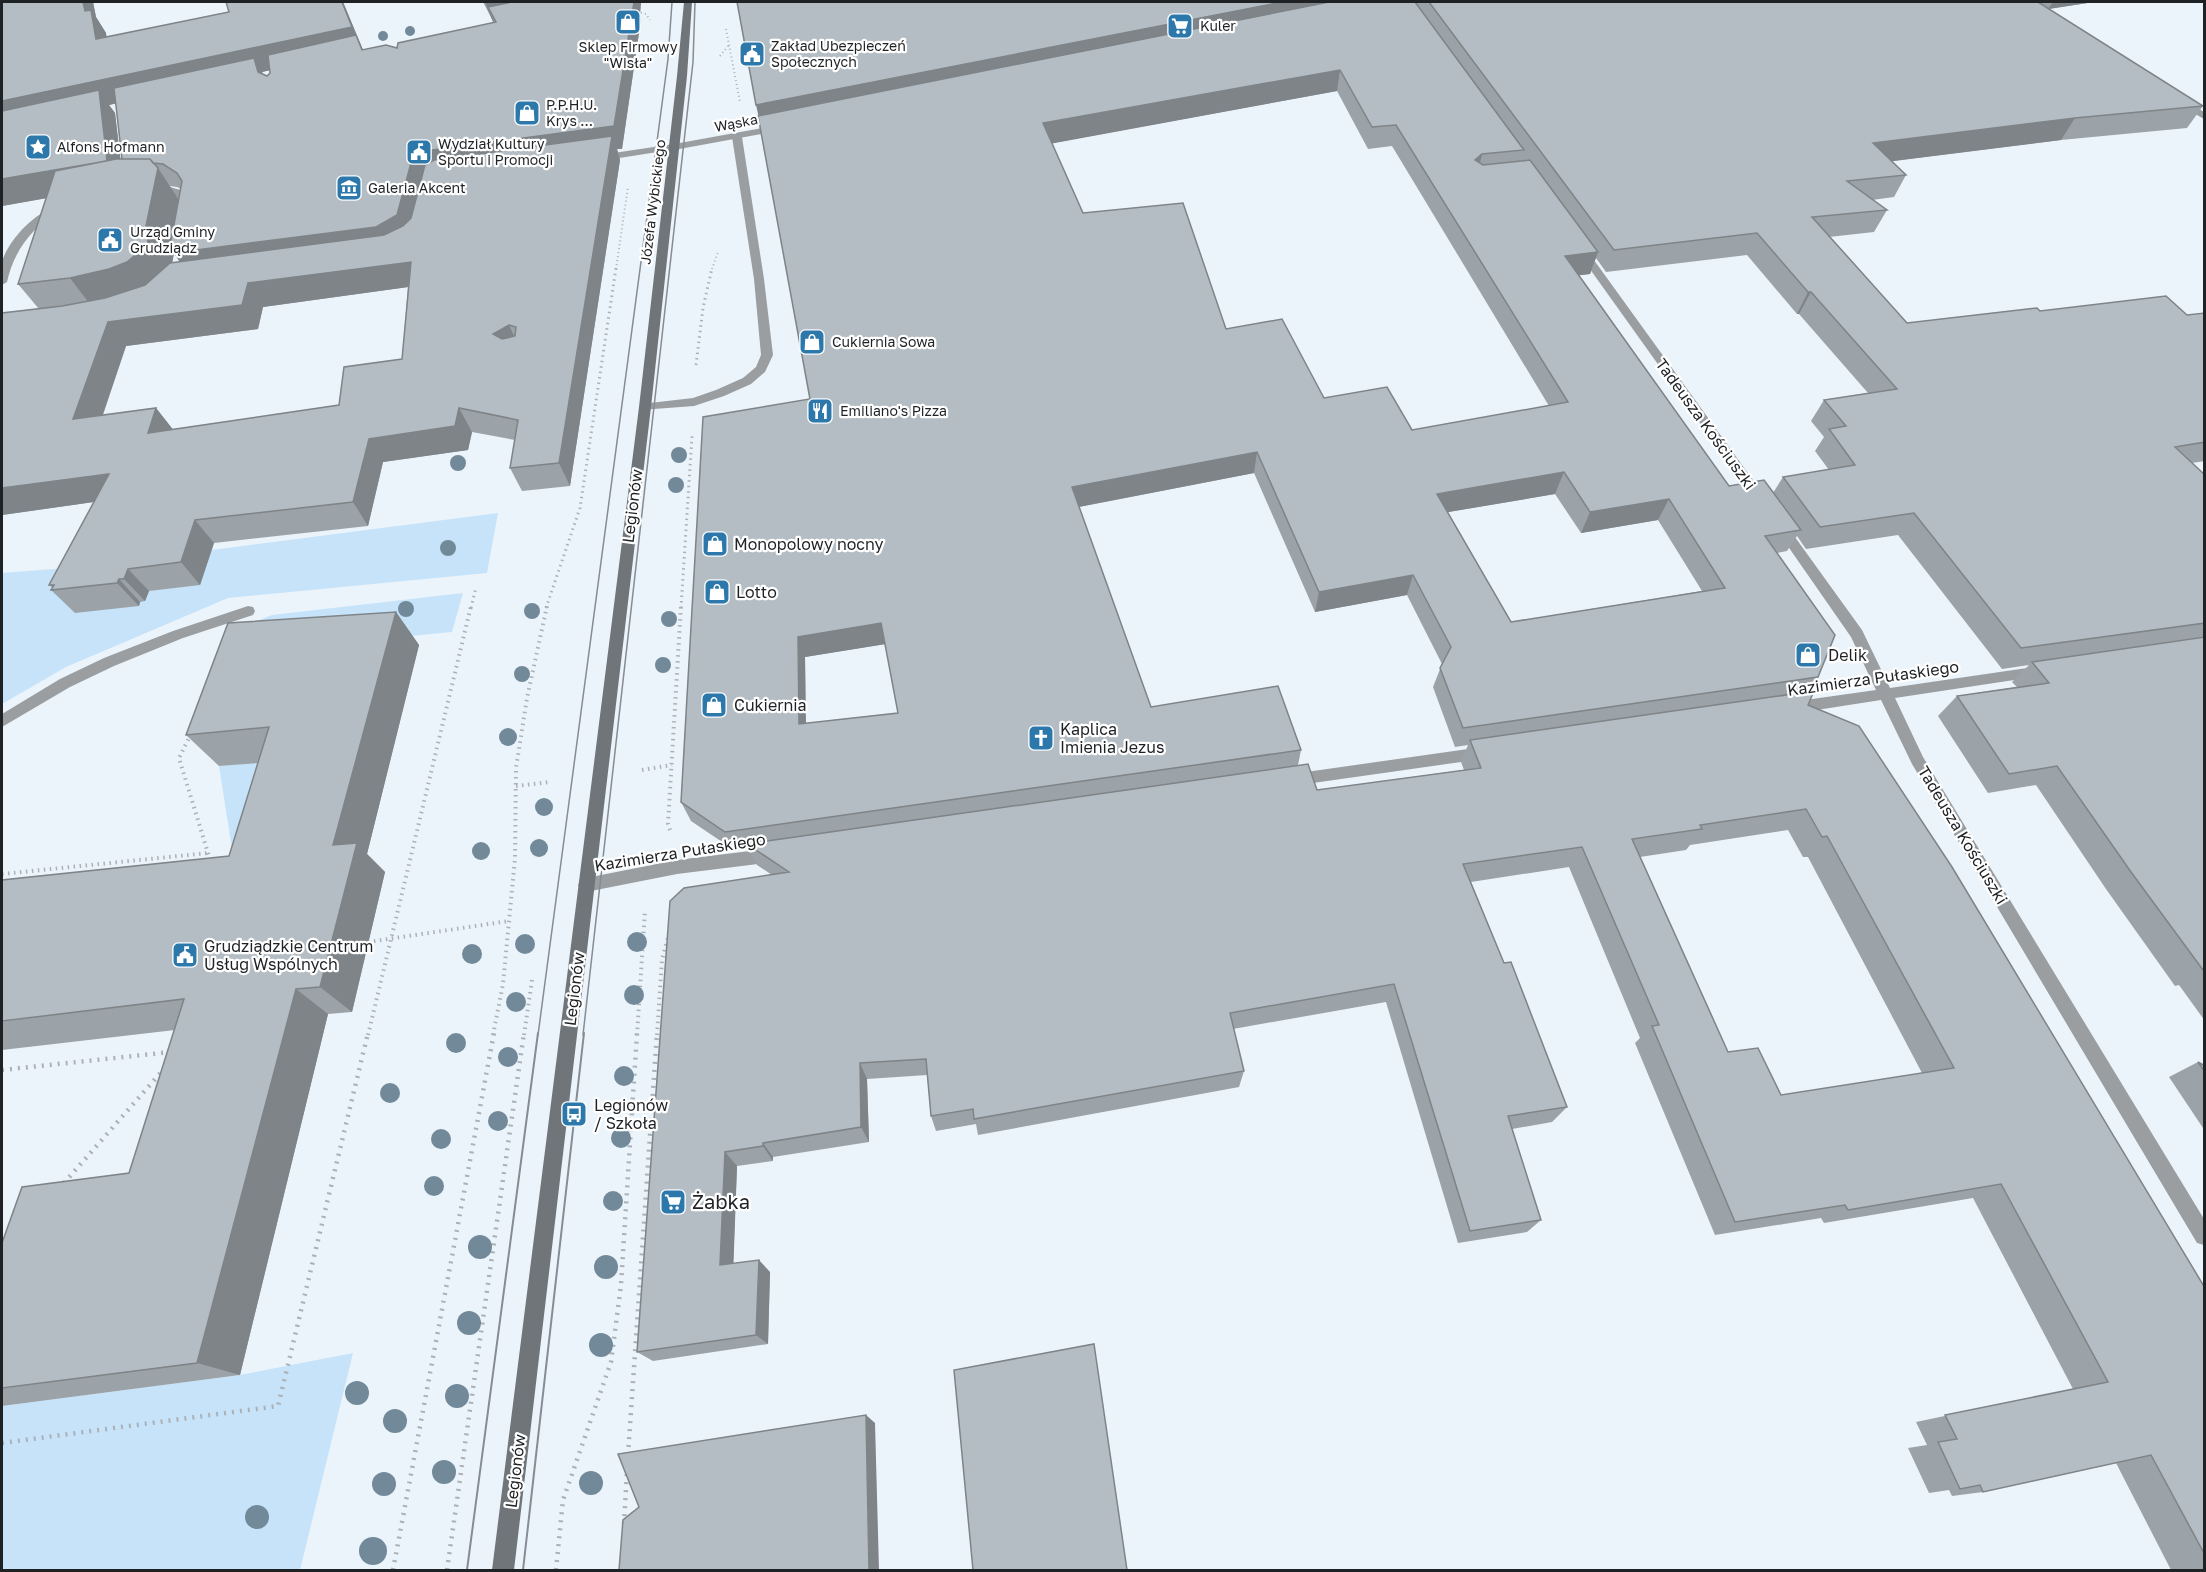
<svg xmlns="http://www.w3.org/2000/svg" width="2206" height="1572" viewBox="0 0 2206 1572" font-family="'Golos Text',sans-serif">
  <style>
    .green { fill: #c6e3f9 }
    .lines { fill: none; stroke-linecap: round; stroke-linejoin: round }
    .path-far3 { stroke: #abb1b7; stroke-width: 2; stroke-dasharray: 1 3; stroke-linecap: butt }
    .path-far2 { stroke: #abb1b7; stroke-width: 3; stroke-dasharray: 1.5 4; stroke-linecap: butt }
    .path-far1 { stroke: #abb1b7; stroke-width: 4; stroke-dasharray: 1.5 4.5; stroke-linecap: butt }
    .path { stroke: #abb1b7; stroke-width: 4.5; stroke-dasharray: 2 6; stroke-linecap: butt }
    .lane { fill: #9a9ea0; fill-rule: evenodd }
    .street { fill: #9a9ea0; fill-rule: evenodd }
    .secondary { fill: #707579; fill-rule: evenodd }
    .tram-far1 { stroke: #868c91; stroke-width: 1.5 }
    .tram { stroke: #868c91; stroke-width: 2 }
    .tree { fill: #728999 }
    .wall { fill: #9ba3a8; fill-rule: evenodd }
    .shaded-wall { fill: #7e8488 }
    .building { fill: #b4bdc3; stroke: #7e8488; stroke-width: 1.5; fill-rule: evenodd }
    .labels { text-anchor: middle; stroke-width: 4.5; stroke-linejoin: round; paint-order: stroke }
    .far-poi-label { font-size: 14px; fill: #1f2225; stroke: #fff; text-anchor: start }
    .far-street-label { font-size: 14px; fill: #1f2225; stroke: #fff }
    .street-label { font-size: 16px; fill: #1f2225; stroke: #fff }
    .poi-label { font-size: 16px; fill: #1f2225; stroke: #fff; text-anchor: start }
    .near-poi-label { font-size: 20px; fill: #1f2225; stroke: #fff; text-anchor: start }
  </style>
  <rect width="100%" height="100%" fill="#ecf4fb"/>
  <path class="green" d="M498,513L487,573L228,598L66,667L2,704V573L79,567Z
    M463,593L452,632L253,651L252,623L272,615Z
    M299,759L238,887L219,766Z
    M353,1353L300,1570H2V1406L240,1375Z"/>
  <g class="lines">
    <path class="path-far3" d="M637,12L646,14L650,20
      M726,29L740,102
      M720,56L729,45
      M616,269L628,187
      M712,269L718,252"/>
    <path class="path-far2" d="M696,365L703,308L712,268
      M471,608L476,587
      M546,608L580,508L616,268
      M681,608L692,436"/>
    <path class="path-far1" d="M191,734L179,758L211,863
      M642,770L672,765
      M516,786L550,782
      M670,830L668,824L681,606
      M2,874L208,853
      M368,942L509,921
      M368,1035L471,606
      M493,1035L503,984L515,858L516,768L527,698L547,606
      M524,1035L532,980
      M637,1035L645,911
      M657,1035L662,960L669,933"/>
    <path class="path" d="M2,1070L171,1052
      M64,1183L164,1069
      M2,1443L278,1406L368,1033
      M628,1455L657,1033
      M624,1524L627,1471
      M393,1570L494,1033
      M447,1570L524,1033
      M556,1570L563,1500L611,1362L621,1285L637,1033"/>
    <path class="lane" d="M737,134L742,137L764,279L773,355L765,372L751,384L724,396L694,406L641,410V404L693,398L716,390L743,378L756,367L761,355L754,279L732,137Z
      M674,144L679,147L677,149L600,161L595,158L600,155Z
      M158,186L170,187L184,191L194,208L185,210C173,182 164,201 147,190Z
      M55,207L59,208V212C31,228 14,251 7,282L2,285C2,278 0,268 2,261C10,239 33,214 55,207Z
      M248,606L253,607L255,611L253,615L183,638L114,666L70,687L2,727V714L60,679L104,658L173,631Z"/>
    <path class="street" d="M2178,100H2184L2204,112V119L2178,104Z
      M780,125L785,128L783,130L674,150L669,147L674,144Z
      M1582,248L1586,249L1763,494L1765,497L1763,500H1755L1577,251Z
      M1782,524L1787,526L1862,630L1890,688L2040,666L2045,667L2047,671L2045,675L2040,676L1895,698L1923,757L2204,1219V1245L2197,1243L1912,764L1881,700L1791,714L1786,712L1784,708L1786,704L1791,702L1876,690L1851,637L1776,529Z
      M1482,747L1487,749L1489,753L1487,757L1482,759L1292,786L1287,784L1285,780L1287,776L1292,774Z
      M773,848L779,850L781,855L779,860L773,862L677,874L586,892L580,890L578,885L580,880L586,878L677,860Z"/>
    <path class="secondary" d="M684,2H692L687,76L651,407L514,1570H492L639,407L677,76Z"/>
    <path class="tram-far1" d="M538,1035L668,59L672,2
      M583,1035L693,62L695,2"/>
    <path class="tram" d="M467,1570L538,1033
      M523,1570L584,1033"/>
  </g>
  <g class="tree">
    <circle cx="410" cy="31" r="5"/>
    <circle cx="383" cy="36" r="5"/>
    <circle cx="679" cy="455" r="8"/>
    <circle cx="458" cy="463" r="8"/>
    <circle cx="676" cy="485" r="8"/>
    <circle cx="448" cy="548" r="8"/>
    <circle cx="406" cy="609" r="8"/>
    <circle cx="532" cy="611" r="8"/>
    <circle cx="669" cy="619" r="8"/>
    <circle cx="663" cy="665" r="8"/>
    <circle cx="522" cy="674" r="8"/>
    <circle cx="508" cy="737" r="9"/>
    <circle cx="544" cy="807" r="9"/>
    <circle cx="539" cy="848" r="9"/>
    <circle cx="481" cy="851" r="9"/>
    <circle cx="637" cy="942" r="10"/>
    <circle cx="525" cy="944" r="10"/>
    <circle cx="472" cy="954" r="10"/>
    <circle cx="634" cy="995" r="10"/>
    <circle cx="516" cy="1002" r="10"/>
    <circle cx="456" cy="1043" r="10"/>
    <circle cx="508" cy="1057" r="10"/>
    <circle cx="624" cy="1076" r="10"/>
    <circle cx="390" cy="1093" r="10"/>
    <circle cx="498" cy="1121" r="10"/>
    <circle cx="621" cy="1138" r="10"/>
    <circle cx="441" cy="1139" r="10"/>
    <circle cx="434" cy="1186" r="10"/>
    <circle cx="613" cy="1201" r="10"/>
    <circle cx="480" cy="1247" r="12"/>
    <circle cx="606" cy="1267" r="12"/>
    <circle cx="469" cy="1323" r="12"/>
    <circle cx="601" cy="1345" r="12"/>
    <circle cx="357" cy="1393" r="12"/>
    <circle cx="457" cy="1396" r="12"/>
    <circle cx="395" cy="1421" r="12"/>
    <circle cx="444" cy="1472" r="12"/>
    <circle cx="591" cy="1483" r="12"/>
    <circle cx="384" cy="1484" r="12"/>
    <circle cx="257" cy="1517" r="12"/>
    <circle cx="373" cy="1551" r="14"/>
  </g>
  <path class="wall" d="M2,2H93L96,17L106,33V37L229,12L226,2H343L363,50L397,48L494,23L483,2H641L640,14L641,19L622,149H617L620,160L570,486L522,491L510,468L515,440L472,432L468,450L383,462L368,526L214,543L200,585L149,591L145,601L140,602L139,606L75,613L51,590L53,588L49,585L94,502L2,515L39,309L18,284L46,198L2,206ZM270,70V73L267,76L263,74L262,72ZM116,103L122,159H120L115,113L109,105ZM169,186L177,187L181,189L179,200ZM174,253L180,262L172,263ZM408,287L402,359L339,405L173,430L156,408L103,415L126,346L258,329L263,307Z
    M737,2H2094L2049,9L2203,106L2187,128L2061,140L1892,161L1906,175L1894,197L1872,200L1887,210L1874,232L1829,237L1907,323L2040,311L2187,315L2205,313V461L2192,463L2205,475V1021L2179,985L2175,986L2106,889L2036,785L1988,793L1938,716L1957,696L2017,687L2012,682L2029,665L2002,669L1898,535L1806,549L1797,536L1787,551L1777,553L1818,677L1807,692L1808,705L2205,1288V1570H2171L2116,1463L1983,1492L1952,1496L1949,1490L1929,1493L1908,1448L1927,1445L1916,1422L2073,1389L1973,1198L1824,1223L1821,1218L1715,1235L1635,1043L1640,1038L1569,867L1471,882L1504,963L1567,1107L1552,1122L1512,1129L1541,1220L1527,1232L1458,1243L1386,1002L1233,1029L1244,1071L1239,1087L978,1135L976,1124L936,1131L931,1116L927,1075L867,1079L869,1142L773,1157V1161L737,1166L733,1264L770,1272L768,1344L653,1361L637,1352L772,875L757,865L749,848L734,850L691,821L681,802L810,399L759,116ZM1337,91L1368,149L1392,146L1549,406L1412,430L1324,398L1226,329L1083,213L1052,143ZM1747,255L1797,314H1799L1868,393L1824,400L1811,421L1824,437L1815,451L1829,470L1783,477L1773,493L1729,486L1579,275L1590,274L1596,258L1606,272ZM1254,473L1315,612L1407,595L1442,664L1433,687L1455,747L1468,745L1461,762L1464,770L1317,790L1298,765L1301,750L1151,707L1079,507ZM1555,494L1581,533L1658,520L1702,591L1511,622L1448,512ZM885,644L898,713L806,723L805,657ZM1788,830L1803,857H1808L1922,1073L1781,1095L1728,1052L1640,857L1686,850L1690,845Z
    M396,612L419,645L367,854L385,872L352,1012L328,1014L240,1375L2,1406V1243L129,1173L175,1030L2,1050V880L229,856L258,763L219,766L186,735Z
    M2198,1062L2205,1066V1131L2169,1077Z"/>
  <path class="shaded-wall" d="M83,2H93L96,17L106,33L111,62L96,39L85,11Z
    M342,2H343L363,50L262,72L266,80L258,73L109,105L115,113L124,188L82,192L2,206V101Z
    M485,2H586L488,7L494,21L493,22Z
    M634,2H641L640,14L641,19L622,149H617L620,160L570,486L559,463L610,150L409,238L189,276L174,253L172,264L175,281L99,316L70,278L146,226L158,168L183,206L411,163L425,151Z
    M1282,2H1384L761,127L756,105Z
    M2053,2H2094L2048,9Z
    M1340,70L1337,91L1044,145L1043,123Z
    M2075,118L2061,140L1862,165L1873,143Z
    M1482,154L1477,176L1475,160Z
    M1598,252L1590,274L1558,278L1565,256Z
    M411,262L423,285L263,307L258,329L126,346L93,443L73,419L108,322L248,283Z
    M1808,292H1811L1799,314H1797Z
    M509,325L520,349L505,358L493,334Z
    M156,408L175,432L148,433Z
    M459,408L472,432L468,450L383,462L368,526L353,502L369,439Z
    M1257,452L1254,473L1073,508L1072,487Z
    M1564,472L1555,494L1431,515L1437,494Z
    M109,474L129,497L2,515V488Z
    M1669,499L1658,520L1581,533L1590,512Z
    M195,520L214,543L200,585L181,562Z
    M128,569L149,591L145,601L124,579Z
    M1413,575L1407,595L1315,612L1319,592Z
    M119,579L140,602L139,606L117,583Z
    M396,612L419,645L367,854L385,872L352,1012L320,987L333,845Z
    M881,623L886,644L805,657L806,743L799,724L798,637Z
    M296,989L328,1014L240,1375L197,1363Z
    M860,1063L867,1079L869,1142L861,1127Z
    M763,1143L773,1157V1161L763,1146Z
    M725,1152L737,1166L733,1277L720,1265Z
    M759,1260L770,1272L768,1344L756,1335Z
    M866,1415L875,1423L879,1570H869Z"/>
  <path class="building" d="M2,2H83L85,11L91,10L96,39L229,12L226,2H342L352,27L2,101Z
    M512,2H634L614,126L425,151L411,163L397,215L376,227L173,253L171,241L182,181L177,173L163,164L153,163L150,159H122L114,88L254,58L258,72L267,76L270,73L268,55L356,35L362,50L386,45L397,48L398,43L496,22L488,7Z
    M737,2H1282L756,105Z
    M1329,2H1415L1524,150L1482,154L1475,160L1483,165L1530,160L1598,252L1565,256L1729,486L1764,480L1801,530L1765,536L1835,635L1818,677L1463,728L1440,668L1451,647L1413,575L1319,592L1257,452L1072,487L1151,707L1278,686L1301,750L725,832L681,802L703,417L810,399L758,116ZM1340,70L1372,127L1396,125L1568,402L1412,430L1387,387L1324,398L1282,319L1226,329L1183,203L1083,213L1043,123ZM1564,472L1590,512L1669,499L1725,588L1511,622L1437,494ZM881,623L898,713L799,724L798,637Z
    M1429,2H2038L2203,106L2075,118L1873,143L1906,175L1847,181L1887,210L1812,217L1907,323L2037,308L2040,311L2166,296L2187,315L2205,313V442L2175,447L2205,475V623L2021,648L1914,513L1820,527L1783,477L1855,465L1829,429L1846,426L1824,400L1897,389L1811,292H1808L1757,233L1614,250Z
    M99,90L107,161L2,179V111Z
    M612,136L559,463L510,468L518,420L459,408L455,426L369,439L353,502L195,520L181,562L128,569L124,579H119L117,583L51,590L54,585H49L109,474L2,488V313L62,306L105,298L145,285L170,263L384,235L403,226L411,218L425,165L434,160ZM411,262L402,359L344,367L339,405L148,433L156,408L73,419L108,322L242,305L248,283ZM509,325L516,327L515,336L502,339L493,334Z
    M116,159H150L158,168L146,226L148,244L127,262L109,269L70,278L18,284L55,171Z
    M396,612L333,845L357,843L320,987L296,989L197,1363L2,1388V1243L22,1187L129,1173L184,999L2,1021V880L229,856L269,727L186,735L228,623Z
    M2205,637V970H2203L2131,872L2057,766L2009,774L1957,696L2049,683L2032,662Z
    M1814,691L1808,705L1859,726L1952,867L2205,1288V1555L2151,1455L1983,1492L1980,1485L1960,1489L1938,1442L1957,1439L1945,1415L2108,1382L2001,1184L1848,1210L1845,1205L1735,1222L1652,1026L1659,1025L1582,847L1463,864L1504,963L1511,962L1567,1107L1508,1116L1541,1220L1470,1231L1394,984L1230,1013L1244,1071L974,1119L973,1109L931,1116L926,1059L860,1063L861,1127L763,1143V1146L725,1152L720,1265L759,1260L756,1335L637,1352L670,901L684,888L789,872L747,844L1308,764L1317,790L1481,768L1470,740ZM1806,809L1822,837L1827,836L1954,1068L1781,1095L1758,1048L1728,1052L1632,839L1702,829L1700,825Z
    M2198,1062L2205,1066V1072Z
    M1094,1344L1127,1570H973L954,1370Z
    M866,1415L869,1570H619L623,1520L639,1507L618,1454Z"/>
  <defs>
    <g id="shop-square" transform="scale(1.35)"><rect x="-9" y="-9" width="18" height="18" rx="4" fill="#2d78ab" stroke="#fff"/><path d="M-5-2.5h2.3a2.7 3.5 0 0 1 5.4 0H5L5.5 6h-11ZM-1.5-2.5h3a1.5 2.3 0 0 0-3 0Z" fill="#fff"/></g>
    <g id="supermarket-square" transform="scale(1.35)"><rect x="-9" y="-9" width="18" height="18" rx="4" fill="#2d78ab" stroke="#fff"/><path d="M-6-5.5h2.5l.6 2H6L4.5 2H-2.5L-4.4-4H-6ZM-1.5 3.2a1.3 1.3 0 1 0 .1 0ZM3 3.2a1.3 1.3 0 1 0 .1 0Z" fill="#fff"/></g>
    <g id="civic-square" transform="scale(1.35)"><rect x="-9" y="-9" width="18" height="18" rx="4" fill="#2d78ab" stroke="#fff"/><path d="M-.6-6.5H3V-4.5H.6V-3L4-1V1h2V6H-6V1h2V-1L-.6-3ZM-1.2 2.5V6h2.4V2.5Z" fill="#fff"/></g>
    <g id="sight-square" transform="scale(1.35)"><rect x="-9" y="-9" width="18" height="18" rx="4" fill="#2d78ab" stroke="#fff"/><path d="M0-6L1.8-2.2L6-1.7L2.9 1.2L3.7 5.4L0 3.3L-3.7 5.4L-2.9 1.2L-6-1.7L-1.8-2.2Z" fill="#fff"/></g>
    <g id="museum-square" transform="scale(1.35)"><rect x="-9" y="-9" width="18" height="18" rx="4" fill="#2d78ab" stroke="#fff"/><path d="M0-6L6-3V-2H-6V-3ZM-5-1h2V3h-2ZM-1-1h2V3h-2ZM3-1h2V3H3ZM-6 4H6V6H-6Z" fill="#fff"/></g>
    <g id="restaurant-square" transform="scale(1.35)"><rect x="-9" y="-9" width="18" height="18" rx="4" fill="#2d78ab" stroke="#fff"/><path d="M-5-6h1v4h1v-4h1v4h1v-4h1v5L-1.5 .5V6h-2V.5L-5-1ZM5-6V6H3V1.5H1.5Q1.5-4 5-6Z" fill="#fff"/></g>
    <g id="church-square" transform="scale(1.35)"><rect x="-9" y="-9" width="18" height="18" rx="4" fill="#2d78ab" stroke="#fff"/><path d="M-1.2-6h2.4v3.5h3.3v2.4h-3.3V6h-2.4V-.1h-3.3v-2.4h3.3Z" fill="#fff"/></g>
    <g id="bus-square" transform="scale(1.35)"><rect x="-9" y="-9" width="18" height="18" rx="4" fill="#2d78ab" stroke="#fff"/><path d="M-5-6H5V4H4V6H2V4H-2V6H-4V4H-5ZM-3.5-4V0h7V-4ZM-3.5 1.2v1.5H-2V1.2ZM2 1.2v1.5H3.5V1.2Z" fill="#fff"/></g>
  </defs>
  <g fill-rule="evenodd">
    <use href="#shop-square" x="628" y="22"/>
    <use href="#supermarket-square" x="1180" y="26"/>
    <use href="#civic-square" x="752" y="54"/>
    <use href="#shop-square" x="527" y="113"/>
    <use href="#sight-square" x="38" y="147"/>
    <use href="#civic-square" x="419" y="152"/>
    <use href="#museum-square" x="349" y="188"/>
    <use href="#civic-square" x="110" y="240"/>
    <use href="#shop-square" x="812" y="342"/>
    <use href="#restaurant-square" x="820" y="411"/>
    <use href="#shop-square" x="715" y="544"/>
    <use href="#shop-square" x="717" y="592"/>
    <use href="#shop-square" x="1808" y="655"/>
    <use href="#shop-square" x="714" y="705"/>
    <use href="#church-square" x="1041" y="738"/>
    <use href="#civic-square" x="185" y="955"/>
    <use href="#bus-square" x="574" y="1114"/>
    <use href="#supermarket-square" x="673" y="1202"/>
  </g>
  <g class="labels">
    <g class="far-poi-label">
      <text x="1200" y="31">Kuler</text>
      <text x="771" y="51">Zakład Ubezpieczeń<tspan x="771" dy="16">Społecznych</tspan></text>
      <text x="628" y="52" text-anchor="middle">Sklep Firmowy<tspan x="628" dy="16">"Wisła"</tspan></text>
      <text x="546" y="110">P.P.H.U.<tspan x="546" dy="16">Krys ...</tspan></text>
      <text x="438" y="149">Wydział Kultury<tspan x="438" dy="16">Sportu i Promocji</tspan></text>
      <text x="57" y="152">Alfons Hofmann</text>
      <text x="368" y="193">Galeria Akcent</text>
      <text x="130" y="237">Urząd Gminy<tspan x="130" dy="16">Grudziądz</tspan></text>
      <text x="832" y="347">Cukiernia Sowa</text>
      <text x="840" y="416">Emiliano's Pizza</text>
    </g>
    <g class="far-street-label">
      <text transform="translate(736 123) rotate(-11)" y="5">Wąska</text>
      <text transform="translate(653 202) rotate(-83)" y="5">Józefa Wybickiego</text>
    </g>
    <g class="street-label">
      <text transform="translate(1706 424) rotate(54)" y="6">Tadeusza Kościuszki</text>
      <text transform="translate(632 506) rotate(-83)" y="6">Legionów</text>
      <text transform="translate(1873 678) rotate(-8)" y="6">Kazimierza Pułaskiego</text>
      <text transform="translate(1963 835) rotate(59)" y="6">Tadeusza Kościuszki</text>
      <text transform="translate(680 852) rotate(-9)" y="6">Kazimierza Pułaskiego</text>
      <text transform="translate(574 989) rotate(-83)" y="6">Legionów</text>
      <text transform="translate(515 1471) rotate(-83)" y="6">Legionów</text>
    </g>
    <g class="poi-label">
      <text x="734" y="550">Monopolowy nocny</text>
      <text x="736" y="598">Lotto</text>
      <text x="1828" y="661">Delik</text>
      <text x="734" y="711">Cukiernia</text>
      <text x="1060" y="735">Kaplica<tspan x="1060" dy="18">Imienia Jezus</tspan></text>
      <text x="204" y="952">Grudziądzkie Centrum<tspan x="204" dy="18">Usług Wspólnych</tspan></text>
      <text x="594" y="1111">Legionów<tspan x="594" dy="18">/ Szkoła</tspan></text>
    </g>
    <g class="near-poi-label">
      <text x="692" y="1209">Żabka</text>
    </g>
  </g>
  <rect width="2206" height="1572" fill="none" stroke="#1f2225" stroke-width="6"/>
</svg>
